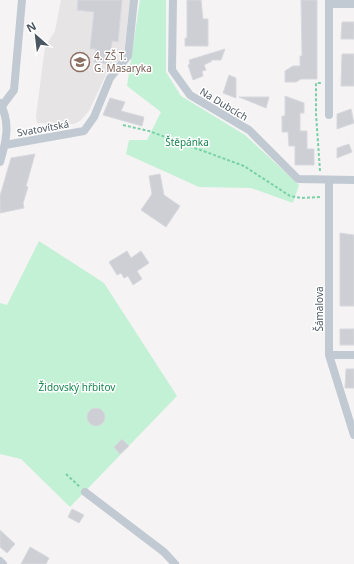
<svg xmlns="http://www.w3.org/2000/svg" width="354" height="564" viewBox="0 0 354 564" font-family="'Noto Sans',sans-serif">
  <style>
    .education { fill: #e6e4e5 }
    .green { fill: #c3f1d5 }
    .building { fill: #cdcfd5; stroke: #d7d9de }
    .lines { fill: none; stroke-linecap: round; stroke-linejoin: round }
    .path { stroke: #7ad0a6; stroke-width: 2; stroke-dasharray: 3 2; stroke-linecap: butt }
    .minor { stroke: #c1cad2; stroke-width: 8 }
    .labels { text-anchor: middle; stroke-width: 3; stroke-linejoin: round; paint-order: stroke }
    .education-label { font-size: 10px; fill: #785e54; stroke: #fff; text-anchor: start }
    .street-label { font-size: 10px; fill: #4a5661; stroke: #fff }
    .park-label { font-size: 10px; fill: #17864f; stroke: #fff }
  </style>
  <rect width="100%" height="100%" fill="#f5f3f3"/>
  <path class="education" d="M61,0H130L123,61L111,64L89,111L80,121L74,124L37,123L36,116L45,47L55,31Z"/>
  <path class="green" d="M140,0H166V72L181,96L245,135L299,185L293,203L251,188L199,187L126,154L129,140H147L161,112L127,86Z
    M39,241L104,283L177,396L70,507L21,459L0,454V303L7,305Z"/>
  <path class="building" d="M78,0H122L118,42L112,41L110,64L94,62L96,49H90L94,12L77,10Z
    M187,0H201L203,19H208V46H185V38H187Z
    M301,0H317V79H301L296,82H285V71L293,66H300V56H302Z
    M342,22H354V39H341Z
    M225,49L221,60H211L212,61L204,65L206,70L202,71L203,76L193,80L188,65L190,64L189,60Z
    M342,54H354V86H341Z
    M229,75L236,78V98L223,93Z
    M285,96L304,103V113H300V131H307V149H314V165H295V146H289L288,132H282V116H285Z
    M239,97H269L266,108Z
    M110,98L125,102L121,111L144,117L142,126L103,115Z
    M351,109L354,123L337,129V114Z
    M349,144L352,152L337,158V148Z
    M35,154L26,186L28,187L23,203L24,208L0,213V196L11,158Z
    M160,174L164,195L180,206L166,227L141,210L152,194L149,176Z
    M340,233L354,235V306H340Z
    M127,251L131,258L141,251L149,263L137,271L142,279L133,285L128,276L124,278L121,273L117,275L109,262Z
    M340,329H354V345H340Z
    M346,369H354V388H345Z
    M87 417a9 9 0 1 1 18 0a9 9 0 1 1-18 0Z
    M122,439L129,446L120,454L114,447Z
    M72,509L84,515L79,523L68,517Z
    M0,530L15,544L7,553L0,547Z
    M30,547L49,558L46,564H21Z"/>
  <g class="lines">
    <path class="path" d="M123,125L149,131L244,166L290,196L301,198L321,197
      M320,171L316,114V83H321
      M66,474L80,487"/>
    <path class="minor" d="M173,0L172,70L190,95L249,130L298,179L354,180
      M329,4H354
      M0,103C11,123 6,142 0,162
      M2,106L14,90L22,0
      M329,115V0
      M5,145L84,131L94,117L110,78L128,56L134,0
      M329,180V355L354,435
      M329,355H354
      M85,492L164,552L175,564
      M0,561L3,564"/>
  </g>
  <defs>
    <g id="school-ring" transform="scale(1)"><circle r="9.5" fill="#fff" stroke="#8d6e63" stroke-width="1.5"/><path d="M0-5L7-2L0 1L-7-2ZM-4 1L0 2.5L4 1V4Q0 6-4 4Z" fill="#8d6e63"/></g>
  </defs>
  <g fill-rule="evenodd">
    <use href="#school-ring" x="80" y="62"/>
  </g>
  <g class="labels">
    <g class="education-label">
      <text x="94" y="60">4. ZŠ T.<tspan x="94" dy="12">G. Masaryka</tspan></text>
    </g>
    <g class="street-label">
      <text transform="translate(224 104) rotate(31)" y="4">Na Dubcích</text>
      <text transform="translate(43 128) rotate(-10)" y="4">Svatovítská</text>
      <text transform="translate(319 309) rotate(-90)" y="4">Šámalova</text>
    </g>
    <g class="park-label">
      <text x="187" y="146">Štěpánka</text>
      <text x="77" y="391">Židovský hřbitov</text>
    </g>
  </g>
  <g transform="translate(36 36) rotate(332)" stroke="#ffffff" stroke-width="3" paint-order="stroke">
  <path d="M0-3L7 15L0 10L-7 15Z" fill="#4a5661"/>
  <text y="-6" font-size="11" font-weight="bold" text-anchor="middle" fill="#4a5661">N</text>
  </g>
</svg>
